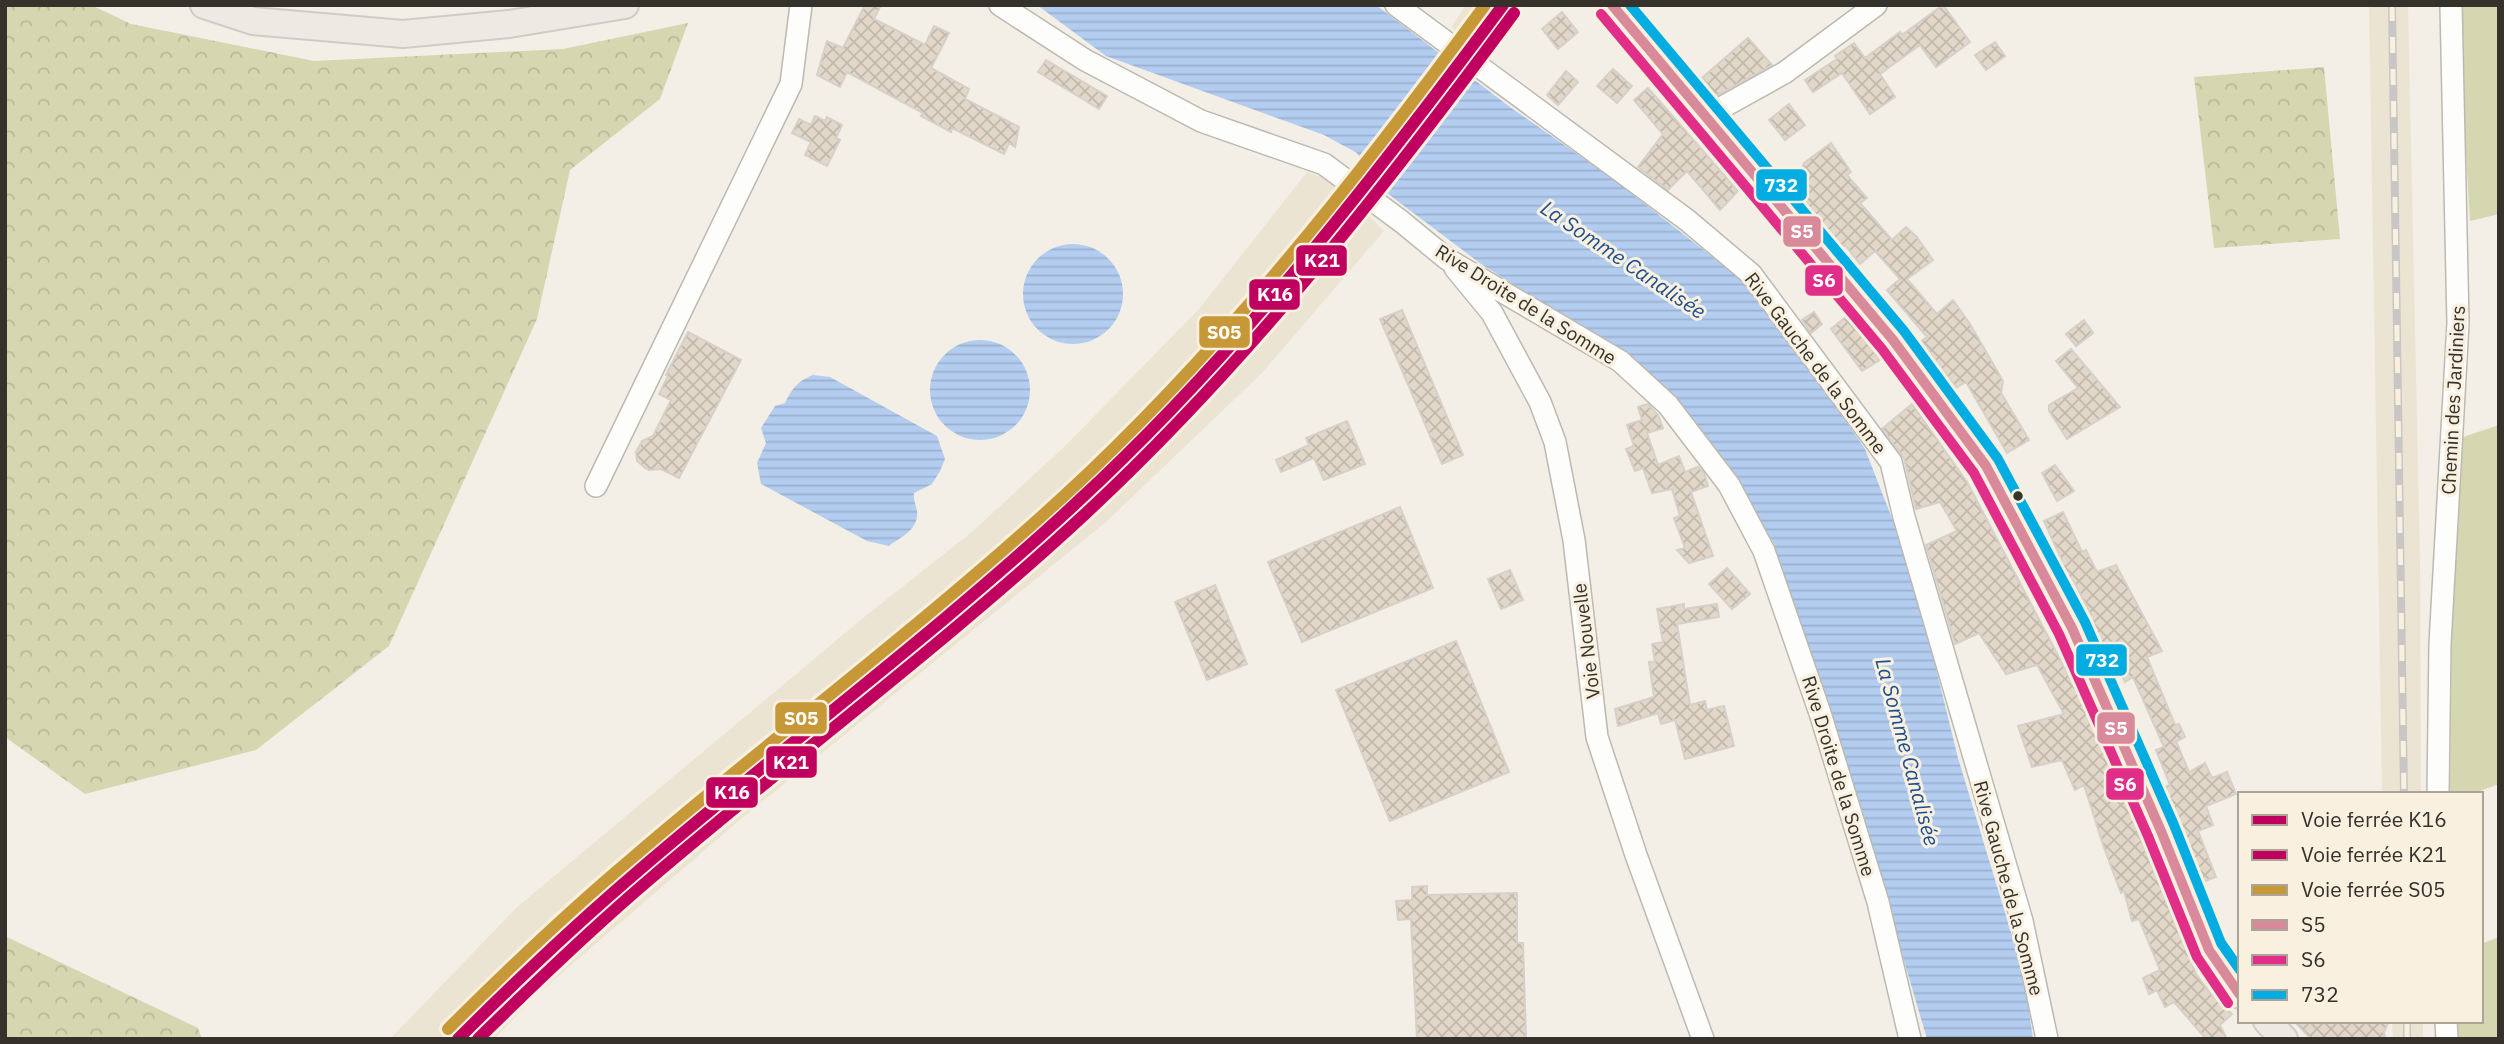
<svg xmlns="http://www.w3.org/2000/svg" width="2504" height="1044" viewBox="0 0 2504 1044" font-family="'IBM Plex Sans',sans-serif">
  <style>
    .built { fill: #ece4d3 }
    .green { fill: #d5d7b1 }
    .forest { fill: url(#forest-crowns) }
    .water { fill: url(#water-rules) }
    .building { fill: url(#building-cross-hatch); stroke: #d5d1ca; stroke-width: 2 }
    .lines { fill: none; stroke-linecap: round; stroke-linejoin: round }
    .minor-casing { stroke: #bcb9b1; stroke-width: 24 }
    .major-casing { stroke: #cfccc8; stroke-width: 30 }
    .minor { stroke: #fdfdfb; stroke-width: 21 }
    .major { stroke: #edeae3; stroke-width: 26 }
    .rail-casing { stroke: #c8c7c5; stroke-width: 8 }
    .rail { stroke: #f9f0e0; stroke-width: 5; stroke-dasharray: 16; stroke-linecap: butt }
    .bus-1-casing { stroke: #f9f0e0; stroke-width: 16 }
    .bus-2-casing { stroke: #f9f0e0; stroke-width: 16 }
    .bus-3-casing { stroke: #f9f0e0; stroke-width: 16 }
    .bus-1 { stroke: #d88a9b; stroke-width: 10 }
    .bus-2 { stroke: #e12f89; stroke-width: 10 }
    .bus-3 { stroke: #03ace1; stroke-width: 10 }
    .rail-1-casing { stroke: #f9f0e0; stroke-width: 18 }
    .rail-2-casing { stroke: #f9f0e0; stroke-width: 18 }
    .rail-3-casing { stroke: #f9f0e0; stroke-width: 18 }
    .rail-1 { stroke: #bf005f; stroke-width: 12 }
    .rail-2 { stroke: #bf005f; stroke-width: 12 }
    .rail-3 { stroke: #c79837; stroke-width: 12 }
    .bus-dot { fill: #35322c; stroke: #f9f0e0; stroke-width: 2.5 }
    .labels { text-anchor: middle; stroke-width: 6; stroke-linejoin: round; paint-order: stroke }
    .street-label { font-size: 19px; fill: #35322c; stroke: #f9f0e0 }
    .water-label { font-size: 21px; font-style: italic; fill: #1d4e8d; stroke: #f9f0e0 }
    .line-badge { stroke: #f9f0e0; stroke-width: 2.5 }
    .badge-label { font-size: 19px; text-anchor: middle; font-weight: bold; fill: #fff }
  </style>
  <defs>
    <pattern id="forest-crowns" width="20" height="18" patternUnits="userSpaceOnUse" patternTransform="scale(1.75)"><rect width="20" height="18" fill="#d5d7b1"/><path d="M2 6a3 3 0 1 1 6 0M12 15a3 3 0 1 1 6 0" fill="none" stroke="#b7b998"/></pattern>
    <pattern id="water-rules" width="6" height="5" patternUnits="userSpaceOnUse" patternTransform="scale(1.75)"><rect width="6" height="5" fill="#b3cdf0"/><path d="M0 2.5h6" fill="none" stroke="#9bb0ce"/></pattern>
    <pattern id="building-cross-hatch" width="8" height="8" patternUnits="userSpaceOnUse" patternTransform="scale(1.75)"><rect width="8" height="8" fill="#e2d7c9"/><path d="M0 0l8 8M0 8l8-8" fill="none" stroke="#c2b9ad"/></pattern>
  </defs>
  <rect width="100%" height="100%" fill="#f3efe6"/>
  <path class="built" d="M1466,5H1519L1483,52L1451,27Z
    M2369,5H2408L2420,558L2421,794H2382Z
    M1307,172L1335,182L1384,231L1263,372L1106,522L741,819L535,996L494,1039H390L516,908L863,618L973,531L1066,445L1199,309Z
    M2392,1021H2423V1039H2393Z"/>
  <path class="green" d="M2457,5H2499V214L2470,221Z
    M2499,425V784L2472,794H2450L2452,635L2463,437Z
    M2499,937V1039H2447L2446,1021H2481V944Z"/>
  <path class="forest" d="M5,5H91L131,24L314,61L563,49L688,23L660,99L570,170L537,319L389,646L256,750L85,794L5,737Z
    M2324,67L2340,239L2214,248L2194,77Z
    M5,936L198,1028L202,1039H5Z"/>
  <path class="water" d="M1037,5H1376L1510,107L1613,179L1757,292L1865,449L1911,567L1958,758L2024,975L2033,1039H1927L1858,804L1774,544L1731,472L1618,351L1481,264L1379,187L1357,153L1324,135L1106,56Z
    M1023 294a50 50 0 1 1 100 0a50 50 0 1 1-100 0Z
    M930 390a50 50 0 1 1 100 0a50 50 0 1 1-100 0Z
    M813,375L830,377L937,436L945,459L940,471L932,484L914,493C913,501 916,504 917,511C919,530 901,537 889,546L867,541L761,484L757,463L766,443L761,428L775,406L785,403C792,388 798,381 813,375Z"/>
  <path class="building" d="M865,5H881L874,19L925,45L934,26L949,33L931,68L969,89L965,99L1019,127L1015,147L1009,143L1004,154L952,128L951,132L921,116L923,113L847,72L840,87L817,75L827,41L843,48Z
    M1943,5L1970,42L1936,67L1920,45L1880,74L1895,97L1870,114L1842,73L1813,92L1805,80L1837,59L1835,56L1854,43L1865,58L1900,32L1902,35Z
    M1562,12L1578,32L1558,49L1542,29Z
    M1748,38L1772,65L1716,96L1702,78Z
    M1995,42L2005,56L1986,70L1975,55Z
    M1046,60L1107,96L1099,109L1038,72Z
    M1613,69L1632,86L1617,103L1597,86Z
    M1566,71L1578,82L1558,105L1547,95Z
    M1648,88L1738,191L1720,210L1687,171L1668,190L1638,167L1663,134L1634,100Z
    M1789,104L1805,125L1785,140L1769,120Z
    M815,116L825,121L827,117L842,125L836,138L840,140L827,166L805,155L811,142L792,133L799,119L811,125Z
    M1831,143L1851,172L1847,175L1867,198L1860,203L1892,240L1906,227L1916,236L1933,260L1907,279L1937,314L1953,300L1970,324L2003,381L2001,393L2029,440L2007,453L1966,382L1956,388L1921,341L1927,337L1887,290L1900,279L1875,251L1860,264L1845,245L1842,248L1786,181L1802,169L1804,163Z
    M1402,310L1463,455L1442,464L1380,319Z
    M1814,312L1822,324L1811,333L1802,320Z
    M1847,316L1880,360L1862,371L1831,329Z
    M2084,320L2093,333L2076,346L2066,334Z
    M688,332L741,360L679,478L661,469L649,470L644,467L637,461L636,452L642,441L653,436L671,400L659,394L668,376L666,375Z
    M2071,349L2120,407L2067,439L2049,411V405L2078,388L2056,361Z
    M1648,404L1658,415L1663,428L1647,433L1658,465L1679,456L1685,472L1698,467L1704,473L1708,486L1691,492L1713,556L1689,563L1677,550L1685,548L1674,518L1680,516L1672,489L1652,493L1643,468L1635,471L1626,449L1634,446L1627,425L1642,420L1638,407Z
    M1912,404L1967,482L2093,722L2196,974L2211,994L2232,1014L2220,1025L2227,1039H2206L2174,1002L2165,1007L2157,990L2149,994L2143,978L2160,970L2139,919L2132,921L2124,891L2121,893L2103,845L2084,785L2075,790L2062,760L2032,767L2018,726L2064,714L2037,665L2006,674L1979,633L1955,644L1926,545L1957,531L1940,502L1916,509L1904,458L1882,429Z
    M1347,421L1365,464L1324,480L1314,458L1281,472L1276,460L1309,445L1306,438Z
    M2055,465L2074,491L2057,501L2042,473Z
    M1400,507L1433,588L1302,642L1268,562Z
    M2063,512L2082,552L2086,550L2097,572L2116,565L2162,651L2147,657L2175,725L2179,724L2185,737L2173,743L2176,741L2189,772L2205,763L2212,778L2227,772L2236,794L2206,806L2213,825L2198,831L2216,877L2200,883L2162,788L2170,785L2156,750L2164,747L2133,677L2125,682L2115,660L2109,663L2086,617L2091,615L2075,584L2070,586L2058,563L2062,561L2044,521Z
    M1727,568L1750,594L1732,609L1709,584Z
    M1510,570L1523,600L1501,609L1488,579Z
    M1215,585L1247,664L1207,680L1175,602Z
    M1684,604V609L1717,604L1719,617L1677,624L1690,705L1705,701L1707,710L1724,706L1734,746L1685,759L1675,720L1661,724L1658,713L1618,726L1615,709L1654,697L1649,662H1655L1652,644L1663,642L1657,609Z
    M1456,641L1509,772L1390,821L1336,690Z
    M1427,886V895L1517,893V943H1523L1526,1039H1417L1411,919L1398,920L1396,901L1412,900V887Z
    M2294,1021H2389L2384,1032L2385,1039H2311Z"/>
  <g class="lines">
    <g class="minor-casing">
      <path id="minor" d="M1000,5L1085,60L1201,121L1324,164L1402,222L1447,259L1620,361L1668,405L1729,485L1764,551L1820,713L1878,902L1910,1039
        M1396,5L1687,220L1751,274L1891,462L1904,517L2022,921L2047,1039
        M1710,121L1721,108L1784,73L1876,5
        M1455,268L1492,313L1540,402L1555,442L1574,540L1597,737L1636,855L1703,1039
        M596,486L791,84L801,5
        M2438,794L2440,644L2458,323L2451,5
        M2446,1021L2447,1039"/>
    </g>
    <g class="major-casing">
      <path id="major" d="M204,5L253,21L403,34L509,24L625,5
        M1612,5L1893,340L1986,466L2072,628L2161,831L2209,950L2240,995
        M2267,1021L2284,1039"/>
    </g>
    <use href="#minor" class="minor"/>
    <use href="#major" class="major"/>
    <g class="rail-casing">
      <path id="rail" d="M2392,5L2404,794
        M2407,1021V1039"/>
    </g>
    <use href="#rail" class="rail"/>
    <g class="bus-1-casing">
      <path id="bus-1" d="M1612,5L1893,340L1986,466L2072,628L2161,831L2209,950L2240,995"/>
    </g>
    <g class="bus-2-casing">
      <path id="bus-2" d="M1601,14L1882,349L1974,473L2059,634L2148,836L2197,957L2228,1003"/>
    </g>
    <g class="bus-3-casing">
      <path id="bus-3" d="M1630,5L1904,331L1998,459L2085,622L2174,825L2221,943L2240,970"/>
    </g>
    <use href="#bus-1" class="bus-1"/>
    <use href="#bus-2" class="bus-2"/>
    <use href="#bus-3" class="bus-3"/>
    <g class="rail-1-casing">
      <path id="rail-1" d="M458,1039C516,981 575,925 637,872C781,748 934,635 1074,505C1236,356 1372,181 1503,5"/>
    </g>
    <g class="rail-2-casing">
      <path id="rail-2" d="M478,1039C534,984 591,929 650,879C794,756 946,643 1084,515C1246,365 1383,190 1514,13"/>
    </g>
    <g class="rail-3-casing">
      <path id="rail-3" d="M448,1029C507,970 567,913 631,859C774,736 926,623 1065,495C1223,349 1358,178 1485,5"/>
    </g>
    <use href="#rail-1" class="rail-1"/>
    <use href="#rail-2" class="rail-2"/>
    <use href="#rail-3" class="rail-3"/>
  </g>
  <circle class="bus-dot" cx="2018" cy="496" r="6"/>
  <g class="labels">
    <g class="street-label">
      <text transform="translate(1526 304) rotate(32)" y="7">Rive Droite de la Somme</text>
      <text transform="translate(1816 363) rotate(53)" y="7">Rive Gauche de la Somme</text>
      <text transform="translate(2453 400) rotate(-87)" y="7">Chemin des Jardiniers</text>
      <text transform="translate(1586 641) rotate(-97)" y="7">Voie Nouvelle</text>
      <text transform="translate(1839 776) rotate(73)" y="7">Rive Droite de la Somme</text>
      <text transform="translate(2009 888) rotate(75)" y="7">Rive Gauche de la Somme</text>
    </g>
    <g class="water-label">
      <text transform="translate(1623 260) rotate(34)" y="7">La Somme Canalisée</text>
      <text transform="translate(1907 752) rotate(75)" y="7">La Somme Canalisée</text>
    </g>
  </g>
  <g class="line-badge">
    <rect x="1755" y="168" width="53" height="34" rx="7" fill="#03ace1"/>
    <rect x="1782" y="215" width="40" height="33" rx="7" fill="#d88a9b"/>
    <rect x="1295" y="244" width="53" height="33" rx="7" fill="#bf005f"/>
    <rect x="1804" y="264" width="40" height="33" rx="7" fill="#e12f89"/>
    <rect x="1248" y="278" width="53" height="33" rx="7" fill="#bf005f"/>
    <rect x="1198" y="315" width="53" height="34" rx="7" fill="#c79837"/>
    <rect x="2075" y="643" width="53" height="34" rx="7" fill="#03ace1"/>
    <rect x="774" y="701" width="54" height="34" rx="7" fill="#c79837"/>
    <rect x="2096" y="711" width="40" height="34" rx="7" fill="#d88a9b"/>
    <rect x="765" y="745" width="53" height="34" rx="7" fill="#bf005f"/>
    <rect x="2105" y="767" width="40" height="34" rx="7" fill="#e12f89"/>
    <rect x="705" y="776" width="54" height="33" rx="7" fill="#bf005f"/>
  </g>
  <g class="badge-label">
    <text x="1781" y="192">732</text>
    <text x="1802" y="238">S5</text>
    <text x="1322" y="267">K21</text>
    <text x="1824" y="287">S6</text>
    <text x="1275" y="301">K16</text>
    <text x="1224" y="339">S05</text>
    <text x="2102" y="667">732</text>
    <text x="801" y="725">S05</text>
    <text x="2116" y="735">S5</text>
    <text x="791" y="769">K21</text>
    <text x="2125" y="791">S6</text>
    <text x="732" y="799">K16</text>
  </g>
  <rect width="2504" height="1044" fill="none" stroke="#35322c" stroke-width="14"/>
  <rect x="2238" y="792" width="245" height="231" fill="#f9f0e0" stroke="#aba498" stroke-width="2"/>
  <rect x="2252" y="815" width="35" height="10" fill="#bf005f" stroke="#aba498" stroke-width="2"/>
  <text x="2301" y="827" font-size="21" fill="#35322c">Voie ferrée K16</text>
  <rect x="2252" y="850" width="35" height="10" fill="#bf005f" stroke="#aba498" stroke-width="2"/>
  <text x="2301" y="862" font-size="21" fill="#35322c">Voie ferrée K21</text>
  <rect x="2252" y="885" width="35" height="10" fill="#c79837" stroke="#aba498" stroke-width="2"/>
  <text x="2301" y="897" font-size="21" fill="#35322c">Voie ferrée S05</text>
  <rect x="2252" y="920" width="35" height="10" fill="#d88a9b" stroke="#aba498" stroke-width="2"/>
  <text x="2301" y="932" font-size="21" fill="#35322c">S5</text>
  <rect x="2252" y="955" width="35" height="10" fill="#e12f89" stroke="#aba498" stroke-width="2"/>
  <text x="2301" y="967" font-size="21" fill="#35322c">S6</text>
  <rect x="2252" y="990" width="35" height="10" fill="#03ace1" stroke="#aba498" stroke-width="2"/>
  <text x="2301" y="1002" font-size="21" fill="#35322c">732</text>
</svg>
